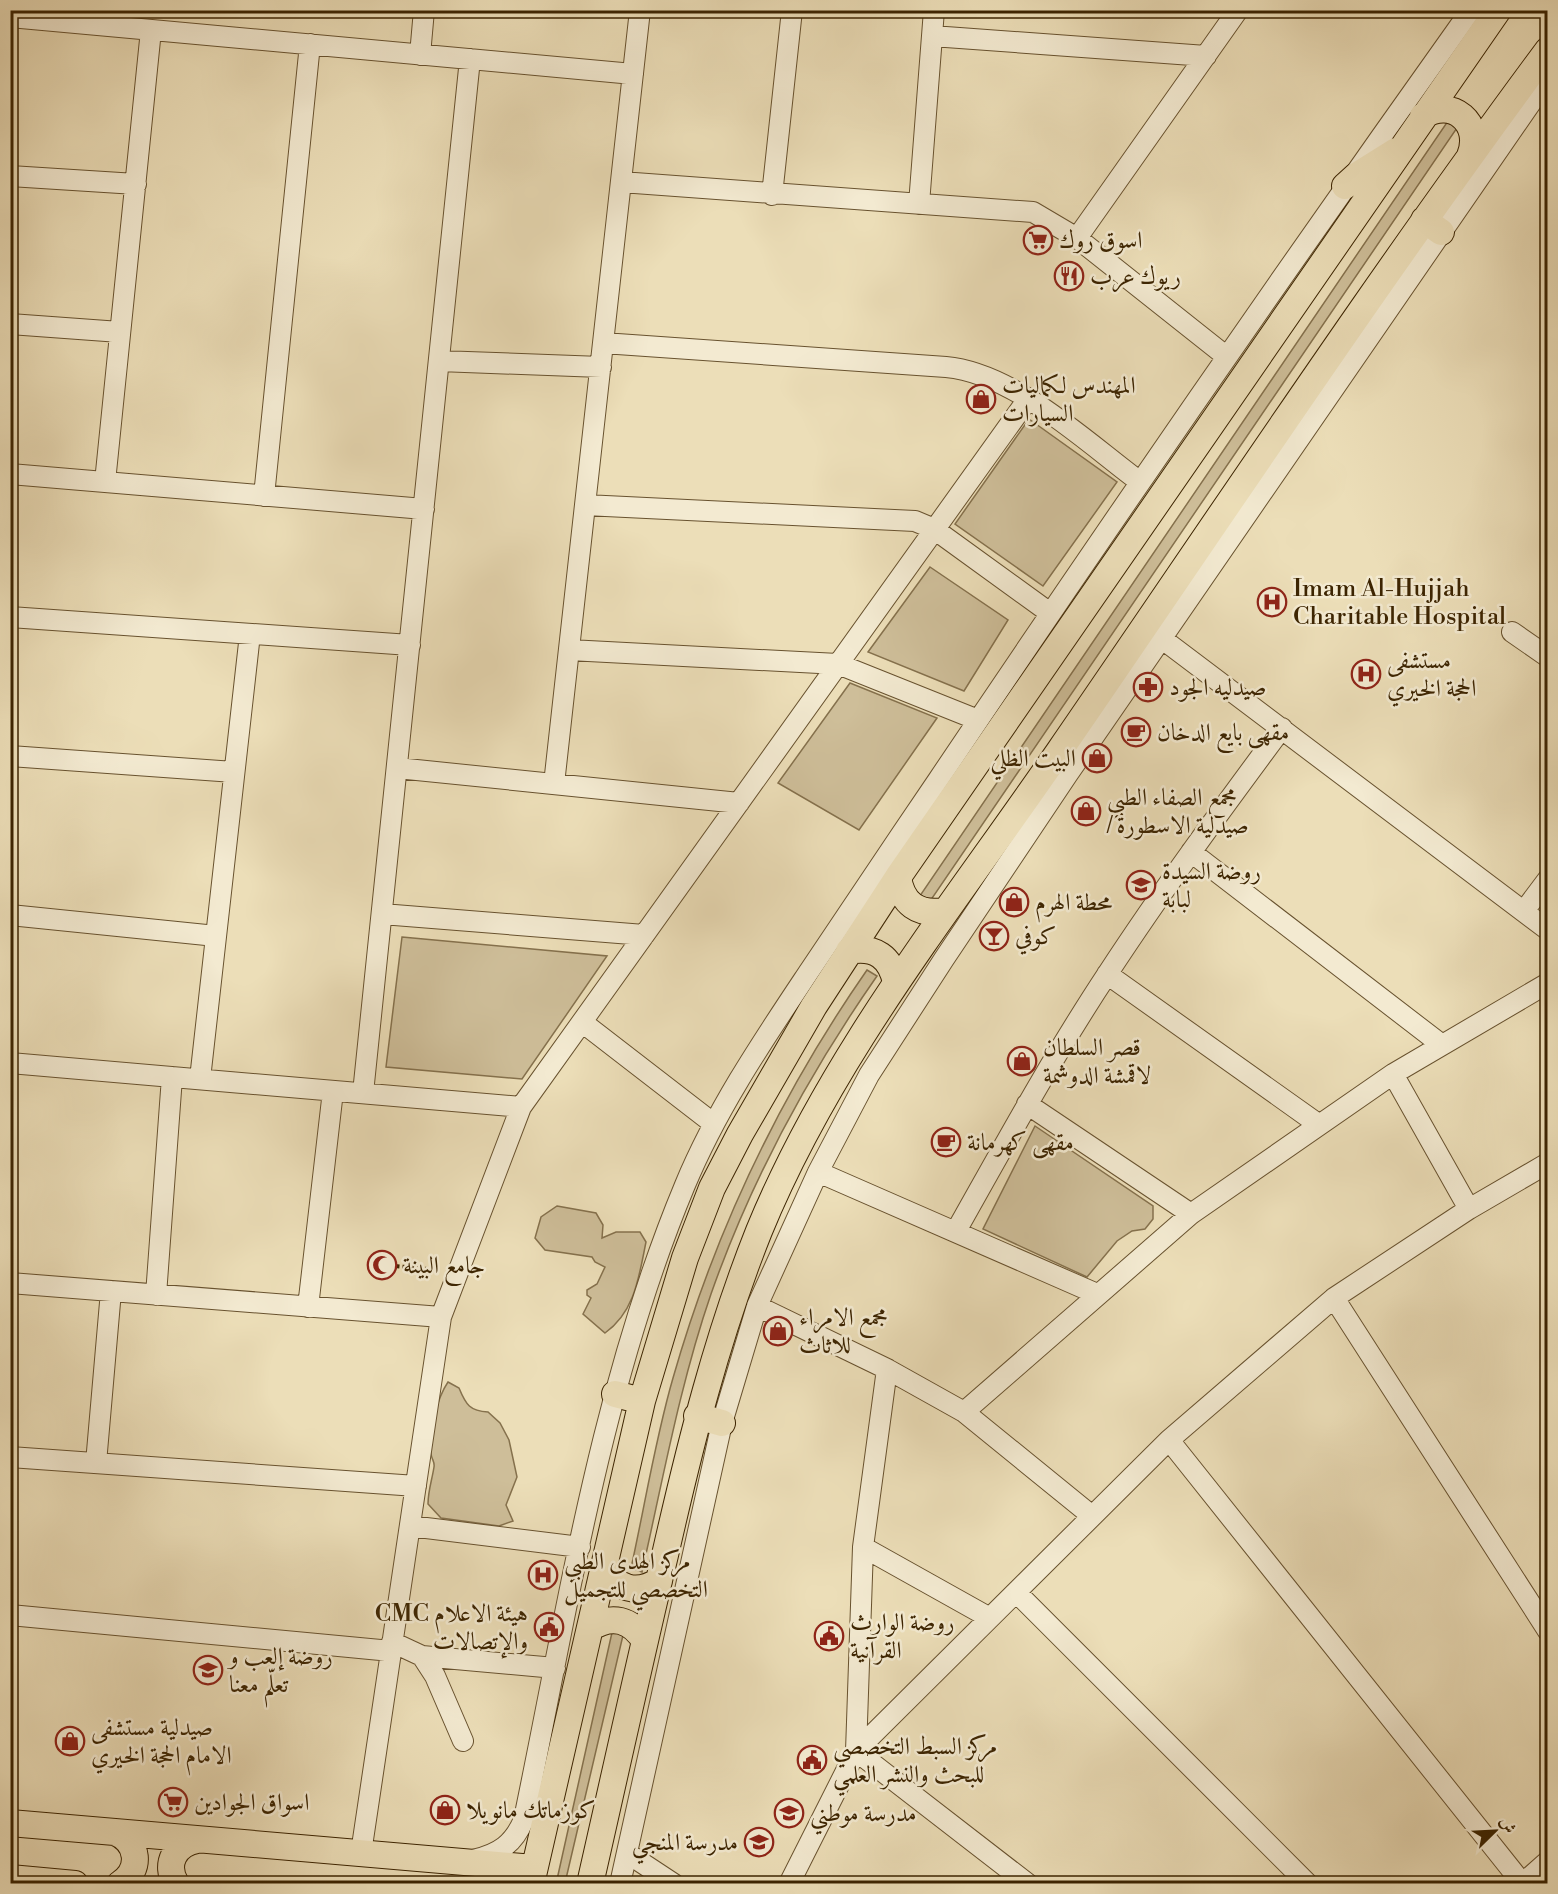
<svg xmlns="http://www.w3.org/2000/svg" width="1558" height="1894" viewBox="0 0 1558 1894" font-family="'Libre Bodoni',Amiri,serif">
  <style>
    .green { fill: #cebe99; stroke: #85714d; stroke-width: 1.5 }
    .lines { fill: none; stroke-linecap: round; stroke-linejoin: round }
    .minor-casing { stroke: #68522f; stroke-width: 22 }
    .major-casing { stroke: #3c2401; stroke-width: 28 }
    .path { stroke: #3c2401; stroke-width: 4; stroke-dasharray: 4.5 3; stroke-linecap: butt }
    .minor { stroke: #f3ead1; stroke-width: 20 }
    .major { stroke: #ecdeb8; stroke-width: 26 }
    .labels { text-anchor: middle; stroke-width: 5; stroke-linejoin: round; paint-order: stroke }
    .poi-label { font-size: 24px; fill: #3c2401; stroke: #f3ead1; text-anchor: start }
  </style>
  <rect width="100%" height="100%" fill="#ecdeb8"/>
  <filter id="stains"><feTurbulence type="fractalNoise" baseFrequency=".00333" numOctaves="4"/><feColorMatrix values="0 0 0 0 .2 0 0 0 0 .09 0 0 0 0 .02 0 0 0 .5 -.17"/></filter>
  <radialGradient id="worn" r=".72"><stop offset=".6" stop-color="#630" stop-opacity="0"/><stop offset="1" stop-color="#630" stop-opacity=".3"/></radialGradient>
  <path class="green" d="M1450,118L1459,125L922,913L913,906Z
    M1029,419L1117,482L1043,586L955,524Z
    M930,567L1008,620L964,691L868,652Z
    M850,683L937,718L859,830L778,783Z
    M402,937L607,956L522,1079L386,1067Z
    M867,970L877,976C808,1075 751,1180 711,1294C680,1384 663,1479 642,1572L631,1568C645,1505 655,1440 673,1378C715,1231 780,1095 867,970Z
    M1035,1126L1153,1206V1219L1145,1229L1132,1231L1117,1241L1087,1277L983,1229Z
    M557,1206L596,1213L603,1225L602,1238L616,1232H640L646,1242C639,1276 635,1312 605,1333L583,1314L591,1298L587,1295V1290L597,1284L605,1267L595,1262L592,1257L545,1250L535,1238L541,1217Z
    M448,1382L459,1388C466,1405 470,1411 488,1412L500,1423L509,1440L517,1477L506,1505L513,1521L499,1526L441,1518L428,1504C428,1491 432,1480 434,1467C435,1462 432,1460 431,1454C427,1436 437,1398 448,1382Z
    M613,1628L624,1631L565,1883L556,1884Z"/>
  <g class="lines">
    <g class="minor-casing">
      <path id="minor" d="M10,17L633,74
        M932,36L1206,56
        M420,55L424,10
        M10,176L136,184
        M621,182L1033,212L1077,238L1227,357
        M772,195L792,10
        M919,204L934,10
        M1077,238L1238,10
        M10,324L120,332
        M603,343L946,367C1014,373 1086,442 1140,482
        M439,361L601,367
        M10,474L424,509
        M105,482L151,30
        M264,496L310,44
        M585,505L915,521L934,529L1050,613
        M10,617L410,645
        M1512,632L1548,657
        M1161,638L1548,930
        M569,650L838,664L978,720
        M10,756L234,772
        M397,768L739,803
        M554,784L640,10
        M1191,852L1442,1045
        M1524,911L1548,879
        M382,914L644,935
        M10,915L216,936
        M1107,974L1318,1124
        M582,1022L714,1124
        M10,1063L521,1107
        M1393,1074L1469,1209
        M200,1079L250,634
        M363,1093L470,59
        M1027,1104L1191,1214
        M818,1172L1097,1294
        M956,1231C1005,1144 1053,1056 1108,973C1163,889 1222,809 1282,728
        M10,1283L441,1317
        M156,1295L172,1077
        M1334,1298L1548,1631
        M757,1306L887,1369L964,1412L1092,1516
        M308,1307L333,1091
        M887,1369L863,1547L856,1751L1028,1884
        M964,1412L1191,1214L1393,1074L1548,983
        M1169,1440L1522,1883
        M10,1457L416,1486
        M96,1463L111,1291
        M410,1526L580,1547
        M863,1547L990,1618
        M1016,1592L1308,1884
        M10,1615L391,1651
        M392,1642L422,1656L435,1676L463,1741
        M422,1656L555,1668
        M361,1853L441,1317L521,1107L1028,399
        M627,1853L674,1884
        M473,1860C499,1854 514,1844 524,1819C568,1607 601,1386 685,1185C717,1108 764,1039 810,970C853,906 895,843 938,780C1112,521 1290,264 1471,10
        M620,1884L722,1423L757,1306L818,1172L869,1075L944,959L1068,774L1548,78
        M789,1884L856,1751L1169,1440L1334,1298L1469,1209L1548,1163
        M1522,1884L1548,1861"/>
    </g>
    <g class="major-casing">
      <path id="major" d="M1423,116C1452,97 1483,123 1470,156
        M1345,186L1356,176L1396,151
        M1424,220L1441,232
        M898,877C902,904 918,915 944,911
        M849,951C875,946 891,957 896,983
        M615,1394L642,1401
        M697,1416L722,1423
        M604,1567C617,1589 636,1595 659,1581
        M590,1628C612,1614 631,1619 645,1641
        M10,1823L534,1868
        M115,1832C139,1842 142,1870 120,1884
        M10,1878L75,1884
        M176,1884C164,1864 175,1844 197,1840
        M531,1884L642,1401L685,1258L712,1188L740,1134L814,1006L898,877L1498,10
        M590,1884C615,1774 639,1664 665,1555C690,1445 717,1336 759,1231C831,1055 953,906 1060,750C1221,516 1378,279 1548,50"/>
    </g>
    <path class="path" d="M395,1266L439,1270"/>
    <use href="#minor" class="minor"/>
    <use href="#major" class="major"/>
  </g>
  <defs>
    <g id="supermarket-ring" transform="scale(1.5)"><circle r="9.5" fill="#f3ead1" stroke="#8f2418" stroke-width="1.5"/><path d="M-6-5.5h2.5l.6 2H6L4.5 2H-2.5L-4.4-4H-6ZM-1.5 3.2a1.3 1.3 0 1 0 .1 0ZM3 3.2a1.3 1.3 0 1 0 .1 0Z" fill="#8f2418"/></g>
    <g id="restaurant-ring" transform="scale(1.5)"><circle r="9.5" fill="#f3ead1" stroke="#8f2418" stroke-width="1.5"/><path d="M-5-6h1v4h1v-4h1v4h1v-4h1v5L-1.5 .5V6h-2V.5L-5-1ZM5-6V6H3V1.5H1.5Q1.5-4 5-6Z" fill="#8f2418"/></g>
    <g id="shop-ring" transform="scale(1.5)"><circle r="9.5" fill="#f3ead1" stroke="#8f2418" stroke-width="1.5"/><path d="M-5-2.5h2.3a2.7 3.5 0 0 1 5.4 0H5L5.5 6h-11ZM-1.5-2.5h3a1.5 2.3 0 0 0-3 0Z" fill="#8f2418"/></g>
    <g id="hospital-ring" transform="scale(1.5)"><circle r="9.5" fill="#f3ead1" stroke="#8f2418" stroke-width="1.5"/><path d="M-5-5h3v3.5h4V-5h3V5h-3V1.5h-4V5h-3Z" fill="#8f2418"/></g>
    <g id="pharmacy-ring" transform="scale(1.5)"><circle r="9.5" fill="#f3ead1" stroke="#8f2418" stroke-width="1.5"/><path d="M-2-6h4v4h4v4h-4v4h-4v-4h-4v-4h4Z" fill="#8f2418"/></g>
    <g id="cafe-ring" transform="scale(1.5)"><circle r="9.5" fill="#f3ead1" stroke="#8f2418" stroke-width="1.5"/><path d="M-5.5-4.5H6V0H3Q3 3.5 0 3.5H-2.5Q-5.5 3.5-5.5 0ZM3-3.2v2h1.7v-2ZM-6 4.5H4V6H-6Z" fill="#8f2418"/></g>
    <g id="school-ring" transform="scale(1.5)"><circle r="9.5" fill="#f3ead1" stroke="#8f2418" stroke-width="1.5"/><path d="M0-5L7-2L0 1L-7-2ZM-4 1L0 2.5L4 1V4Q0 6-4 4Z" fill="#8f2418"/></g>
    <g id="bar-ring" transform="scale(1.5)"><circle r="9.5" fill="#f3ead1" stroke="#8f2418" stroke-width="1.5"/><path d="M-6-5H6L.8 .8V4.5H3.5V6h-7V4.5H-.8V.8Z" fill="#8f2418"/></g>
    <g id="mosque-ring" transform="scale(1.5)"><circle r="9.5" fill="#f3ead1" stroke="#8f2418" stroke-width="1.5"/><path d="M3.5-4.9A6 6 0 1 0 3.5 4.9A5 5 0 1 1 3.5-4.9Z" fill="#8f2418"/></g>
    <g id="civic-ring" transform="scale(1.5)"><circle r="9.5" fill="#f3ead1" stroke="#8f2418" stroke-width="1.5"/><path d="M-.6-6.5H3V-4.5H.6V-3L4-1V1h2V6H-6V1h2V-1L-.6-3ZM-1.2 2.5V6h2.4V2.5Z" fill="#8f2418"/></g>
  </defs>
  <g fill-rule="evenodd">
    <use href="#supermarket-ring" x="1038" y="240"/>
    <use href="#restaurant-ring" x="1069" y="276"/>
    <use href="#shop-ring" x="981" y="399"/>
    <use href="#hospital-ring" x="1272" y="602"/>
    <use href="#hospital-ring" x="1366" y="674"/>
    <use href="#pharmacy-ring" x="1148" y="687"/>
    <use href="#cafe-ring" x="1136" y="732"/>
    <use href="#shop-ring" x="1097" y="758"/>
    <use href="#shop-ring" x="1086" y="811"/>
    <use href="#school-ring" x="1141" y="885"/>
    <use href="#shop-ring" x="1014" y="902"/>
    <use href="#bar-ring" x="994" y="936"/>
    <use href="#shop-ring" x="1022" y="1061"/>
    <use href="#cafe-ring" x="946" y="1142"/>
    <use href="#mosque-ring" x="382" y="1265"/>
    <use href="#shop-ring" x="778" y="1331"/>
    <use href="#hospital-ring" x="543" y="1575"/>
    <use href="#civic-ring" x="549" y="1627"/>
    <use href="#civic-ring" x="829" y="1636"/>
    <use href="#school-ring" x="208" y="1670"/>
    <use href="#shop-ring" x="70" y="1741"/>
    <use href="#civic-ring" x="812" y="1760"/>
    <use href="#supermarket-ring" x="173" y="1802"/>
    <use href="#shop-ring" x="445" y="1810"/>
    <use href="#school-ring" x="789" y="1813"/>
    <use href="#school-ring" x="759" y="1842"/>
  </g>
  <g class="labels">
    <g class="poi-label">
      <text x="1059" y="248">اسوق روك</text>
      <text x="1090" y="284">ريوك عرب</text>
      <text x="1002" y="393">المهندس لكماليات<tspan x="1002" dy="28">السيارات</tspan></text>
      <text x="1293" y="596">Imam Al-Hujjah<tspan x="1293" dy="28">Charitable Hospital</tspan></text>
      <text x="1387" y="668">مستشفى<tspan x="1387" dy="28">الحجة الخيري</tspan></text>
      <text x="1169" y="695">صيدليه الجود</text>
      <text x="1157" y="740">مقهى بايع الدخان</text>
      <text x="1076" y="766" text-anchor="end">البيت الظلي</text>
      <text x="1107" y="805">مجمع الصفاء الطبي<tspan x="1107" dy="28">/ صيدلية الاسطورة</tspan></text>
      <text x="1162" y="879">روضة السيدة<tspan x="1162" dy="28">لبابة</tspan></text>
      <text x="1035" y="910">محطة الهرم</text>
      <text x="1015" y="944">كوفي</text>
      <text x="1043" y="1055">قصر السلطان<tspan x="1043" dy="28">لاقمشة الدوشمة</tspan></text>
      <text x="967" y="1150">مقهى كهرمانة</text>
      <text x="403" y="1273">جامع البينة</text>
      <text x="799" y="1325">مجمع الامراء<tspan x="799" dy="28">للاثاث</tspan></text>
      <text x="564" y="1569">مركز الهدى الطبي<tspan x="564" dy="28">التخصصي للتجميل</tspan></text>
      <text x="528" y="1621" text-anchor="end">CMC هيئة الاعلام<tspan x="528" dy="28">والإتصالات</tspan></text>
      <text x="850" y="1630">روضة الوارث<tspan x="850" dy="28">القرآنية</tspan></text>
      <text x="229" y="1664">روضة إلعب و<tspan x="229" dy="28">تعلّم معنا</tspan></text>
      <text x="91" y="1735">صيدلية مستشفى<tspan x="91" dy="28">الامام الحجة الخيري</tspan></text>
      <text x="833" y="1754">مركز السبط التخصصي<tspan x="833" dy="28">للبحث والنشر العلمي</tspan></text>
      <text x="194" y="1810">اسواق الجوادين</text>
      <text x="466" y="1818">كوزماتك مانويلا</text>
      <text x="810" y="1821">مدرسة موطني</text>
      <text x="738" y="1850" text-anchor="end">مدرسة المنجي</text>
    </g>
  </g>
  <rect width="1558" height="1894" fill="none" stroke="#ecdeb8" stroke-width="36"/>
  <rect x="12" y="12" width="1534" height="1870" fill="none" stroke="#3c2401" stroke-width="3"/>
  <rect x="18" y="18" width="1522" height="1858" fill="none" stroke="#3c2401" stroke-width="1.5"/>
  <g transform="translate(1495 1831) rotate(66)" stroke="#f3ead1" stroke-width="4.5" paint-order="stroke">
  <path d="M0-4.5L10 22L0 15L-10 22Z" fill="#3c2401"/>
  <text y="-9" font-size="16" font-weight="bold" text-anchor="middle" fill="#3c2401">ش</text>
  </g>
  <rect width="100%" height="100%" filter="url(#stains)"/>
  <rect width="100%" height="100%" fill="url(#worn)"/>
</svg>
